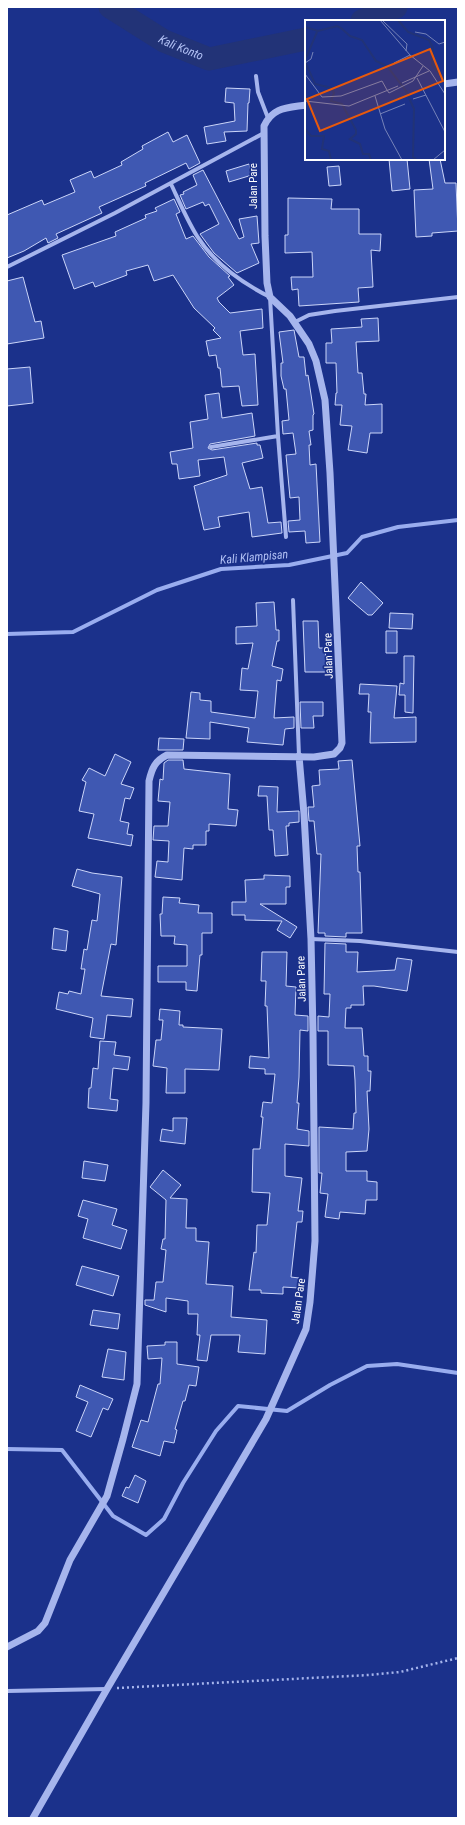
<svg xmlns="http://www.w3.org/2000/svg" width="465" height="1825" viewBox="0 0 465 1825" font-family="'Roboto Condensed',sans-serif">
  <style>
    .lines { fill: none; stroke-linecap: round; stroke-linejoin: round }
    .stream { stroke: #99adef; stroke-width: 4 }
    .river { stroke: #237; stroke-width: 23 }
    .building { fill: #3f58b2; stroke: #cbd5f9 }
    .path { stroke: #a6b5ed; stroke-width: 2.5; stroke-dasharray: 2 3; stroke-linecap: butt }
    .minor { stroke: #a6b5ed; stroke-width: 4 }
    .tertiary { stroke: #a6b5ed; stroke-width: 7 }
    .labels { text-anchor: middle; stroke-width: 3.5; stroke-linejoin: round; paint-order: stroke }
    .street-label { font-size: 11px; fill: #fff; stroke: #1b318b }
    .water-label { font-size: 12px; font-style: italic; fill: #b1c0f4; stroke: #1b318b }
    .inset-river { fill: none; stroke: #237; stroke-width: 2 }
    .inset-road { fill: none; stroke: #7683b9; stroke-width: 1 }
    .view { fill: #e8590c; fill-opacity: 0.15; stroke: #e8590c; stroke-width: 2 }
    .inset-edge { fill: none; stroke: #fff; stroke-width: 2 }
  </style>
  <rect width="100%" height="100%" fill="#1b318b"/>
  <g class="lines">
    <path class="stream" d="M7,634L73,632L157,590L221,569L289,565L347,553L362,537L398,527L458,520
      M7,1449L62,1450L113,1516L146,1535L164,1519L183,1483L216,1431L238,1406L287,1411L330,1385L367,1366L397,1364L458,1373"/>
    <g class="river">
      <path id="s1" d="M110,7L164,41L209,59L306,39"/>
      <path d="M362,21L396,7"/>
    </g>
  </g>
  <path class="building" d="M226,88L250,89L249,103H248L247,131L224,132L226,141L207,144L204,127L235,121L234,103L225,102Z
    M168,132L173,142L187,135L200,163L189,169L186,163L145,183L146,186L99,207L102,213L56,234L58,238L48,243L46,238L24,251L7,258V215L42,200L44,205L75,192L70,180L91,171L94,178L122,165L121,162L143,149L142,146Z
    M389,159H407L410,189L392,191Z
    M429,159H440L445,183H456L458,231L432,233V236L416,237L414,190L433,189Z
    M249,164L252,175L229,182L226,171Z
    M339,166L341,185L329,186L327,167Z
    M203,170L239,239L244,237L239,219L257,216L259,243L251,244L259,263L237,273L214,253L200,234L219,224L209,204L205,206L203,202L186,209L180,195L184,194L183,192L197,185L193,175Z
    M288,198L332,199L331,209H359V234H381L380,251L371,250L373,287L358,288L359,302L299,306L298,289L292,290L291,277H313L312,252L285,253V235H288Z
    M174,199L180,212L176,214L186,239L193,236L209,257L230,276L228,277L234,285L217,298L219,302L230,313L262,309L263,328L240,331L243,355L255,354L258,405L242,406L239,386L222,387L220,368H218L216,355L209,356L206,341L221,338L213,330L215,328L194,308L173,275L154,281L148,265L126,271L127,275L95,287L93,282L74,289L62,255L116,236L115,232L146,218L145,215L157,211L155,208Z
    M23,277L35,322L41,321L44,338L7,344V281Z
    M378,318L379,341L356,342L358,373H362L364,394H366L365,405L382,404V433H370L367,453L348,450L352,426L340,425L342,405H335L336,393H337L336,363H326V343H332L331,329L362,327L361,319Z
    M294,330L299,357H304L306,376L308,375L314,414L313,415V430L309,431L311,445H309L310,465L316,464L320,542L306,543L305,531L289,532L288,521L300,520L299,497L290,498L286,455L296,454L293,433L283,434L282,421L289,420L286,389H284L281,376V363H283L279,332Z
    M30,367L33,403L7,406V369Z
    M219,393L222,418L252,413L255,436L210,444L208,448L212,450L257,443V445H260L263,458L242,463L250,489L262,487L268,523L281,522L282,533L252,537L249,512L218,517L220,527L204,530L194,486L227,475L224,457L198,460L200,476L179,479L177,464H172L170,452L193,448L190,422L208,419L205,395Z
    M361,582L383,603L372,615H368L348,598Z
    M274,602L276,630H279V641H277L272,666L283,669L281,681L277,680L274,718L294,717V728L285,729L283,745L247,742L249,728L210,722V739L186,738L191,692L200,693V700L211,701V712L255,718L258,691L240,690L242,668L248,669L253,643L236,644V627L257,626L256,603Z
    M390,613L413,614L412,629L389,628Z
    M303,621H318L319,648H325L327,672H305Z
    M386,631H397V653H386Z
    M404,656H414L413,713L405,712V695H399L400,683L404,684Z
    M360,684L397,686L394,718L416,717V742L370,743L371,712H368L369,694H359Z
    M300,702H323V716H313L314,728H301Z
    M159,738L184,739L183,750H158Z
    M115,754L131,762L121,784L134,788L130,799L125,798L120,821L129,823L127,834L133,835L131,846L88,838L94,814L79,811L86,782L82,780L89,768L105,776Z
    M168,760H183L184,769L230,774L228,809L238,810L236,826L209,824V831H206V845H193V849L184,848L182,880L155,877L157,861L168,862L169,841L153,840L154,826H168L170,802L158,801L160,779L163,780L164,763Z
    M352,760L360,846H357L358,872H360L362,933H346V937L325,936V933H318L321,854H317L314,821H309L308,807H314L312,786L320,785L319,770L339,769L338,761Z
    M259,786L278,787L277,812L299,811V822L289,823V826H286L288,855L275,856L273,830H269L267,796H258Z
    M77,869L92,873L122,877L116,945L111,944L101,996L133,999L131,1017L107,1015L104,1039L90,1037L93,1018L56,1009L59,992L68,994L69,991L81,994L85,969H81L84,949L87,950L92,920L97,921L100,894L72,886Z
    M264,875L290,876V887H286V904H260L297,927L290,938L277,930L282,921L245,920V915H232V902H246L245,880L264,879Z
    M163,897L180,898L179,903L199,905L198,913H212V933H202V955H200L197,991L186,990V982H158V966H187V945L174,944L175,936H161L160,914H162Z
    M54,928L68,931L66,951L52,949Z
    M325,943L346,944V952H358L357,972L395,970L397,958L412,960L407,991L374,986H363L364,1005H351V1008H346L345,1028H362L364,1056H368V1071H371L370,1091H367L369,1129L367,1151L346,1152V1171H367V1181L377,1182V1200H366L365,1214L340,1212L339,1219L325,1217L328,1194L320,1193L322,1173H319V1127L353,1129L354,1113H356L355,1080L354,1066L328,1065V1031H318V1016L329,1017L330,994H324Z
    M262,952H287L286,986L296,987L295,1015L308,1016V1031L300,1030L299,1077L297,1103H299L297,1129L309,1131V1146L285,1144V1176L302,1178L298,1211H303L302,1222H297L291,1277L299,1278V1288L283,1287V1294L261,1293V1290H249L254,1252L256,1253L257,1225H267L270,1193L252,1192L253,1149H260L263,1117H261L263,1102L272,1103L275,1074H265V1069L249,1068L250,1056L269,1058L267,1006H265L266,981H261Z
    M160,1009L180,1011L179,1025H183V1027L222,1029L219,1070L185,1069V1093H166L167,1068L153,1066L156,1040H161L163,1020H159Z
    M100,1041L116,1042L114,1055L130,1057L128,1070L113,1068L110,1099L118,1100L117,1111L88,1108L89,1088H91L93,1068L98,1069Z
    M173,1118H187L185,1144L160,1141L162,1129L173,1131Z
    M84,1161L108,1165L105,1181L82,1178Z
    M163,1170L181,1185L170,1198L187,1199L186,1228H196V1241L209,1242L206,1284L233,1286L231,1317L267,1320L265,1354L238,1352L240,1335H211L207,1361L197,1360L200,1335H197L198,1314H188V1301L166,1298V1312L145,1305V1300H154L156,1282H163L166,1250L161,1249L163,1239H165L166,1200L150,1187Z
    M83,1200L117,1209L112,1225L127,1230L121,1249L83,1238L88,1219L78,1216Z
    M82,1266L119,1276L113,1296L76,1285Z
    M93,1310L120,1314L118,1329L90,1325Z
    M165,1342H177V1364L199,1367L196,1386L189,1385L185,1401H183L175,1429L177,1430L174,1443L164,1441L160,1456L132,1447L141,1420L148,1422L158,1384H160L162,1358L148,1359L147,1346L165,1345Z
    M108,1349L126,1352L124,1380L102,1377Z
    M80,1385L113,1399L108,1410L103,1408L91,1437L76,1431L88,1402L76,1397Z
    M135,1475L146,1481L138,1503L122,1496L126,1487L129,1488Z"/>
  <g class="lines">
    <path class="path" d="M117,1688L369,1675L400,1672L458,1658"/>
    <path class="minor" d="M256,76L258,92L268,118
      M171,184C179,201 187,220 197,236C214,263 242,283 270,297L278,436L286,537
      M7,267L115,213L264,133
      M295,322L309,315L335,311L458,297
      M211,447L278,436
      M293,600L299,756
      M311,939L360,941L458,952
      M7,1691L107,1689"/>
    <path class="tertiary" d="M444,84L458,82
      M7,1647L38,1631L45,1623L70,1560L107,1496L123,1439L137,1384L146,1103L149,781C152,768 155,761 167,755L314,757L334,754L340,748L342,743L330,473L325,400L316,361L309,344L290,316L270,297L267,283L265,236L264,126C273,107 287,108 306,105
      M33,1818L107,1689L266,1419L306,1329L310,1302L315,1241L313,1033L311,939L304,814L299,756"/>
  </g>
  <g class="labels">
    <g class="street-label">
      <text transform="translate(253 186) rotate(-90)" y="4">Jalan Pare</text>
      <text transform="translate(328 656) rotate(-92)" y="4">Jalan Pare</text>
      <text transform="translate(301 979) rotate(-92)" y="4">Jalan Pare</text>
      <text transform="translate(298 1301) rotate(-82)" y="4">Jalan Pare</text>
    </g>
    <g class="water-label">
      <text dy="4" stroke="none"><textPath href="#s1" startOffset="82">Kali Konto</textPath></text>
      <text transform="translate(254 557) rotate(-5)" y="4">Kali Klampisan</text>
    </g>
  </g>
  <g transform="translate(305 20)">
    <rect width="140" height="140" fill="#1b318b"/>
    <path class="inset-river" d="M93,0L103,12L124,20L128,28L127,45L140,61M0,7L13,11L32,6L36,8L45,16L57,20L71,41L82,46L101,71L109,89L108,137L112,140M12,12L0,40L1,44L10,64L27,68L29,73L26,81L37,84L51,110V114L45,119L55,124L58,134H64L66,140M0,109L6,116H19L17,129L24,131L26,140"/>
    <path class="inset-road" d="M75,0L105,35L125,51L140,74M78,1L102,24L101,31M110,12L121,14L134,24L140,22M0,43L6,39L8,32M89,43L105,35M0,54L17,77L36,76L77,61L82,70M112,58L140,112M97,63L124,51M82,70L84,73L108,61L118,46M70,76L80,109L97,140M108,79L121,75M0,81L44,86L93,66M75,94L100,84M128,140L140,130"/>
    <path class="view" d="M125,29L138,61L15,111L2,79Z"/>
    <rect width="140" height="140" class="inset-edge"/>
  </g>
  <rect width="465" height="1825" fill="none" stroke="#ffffff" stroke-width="16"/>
</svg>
